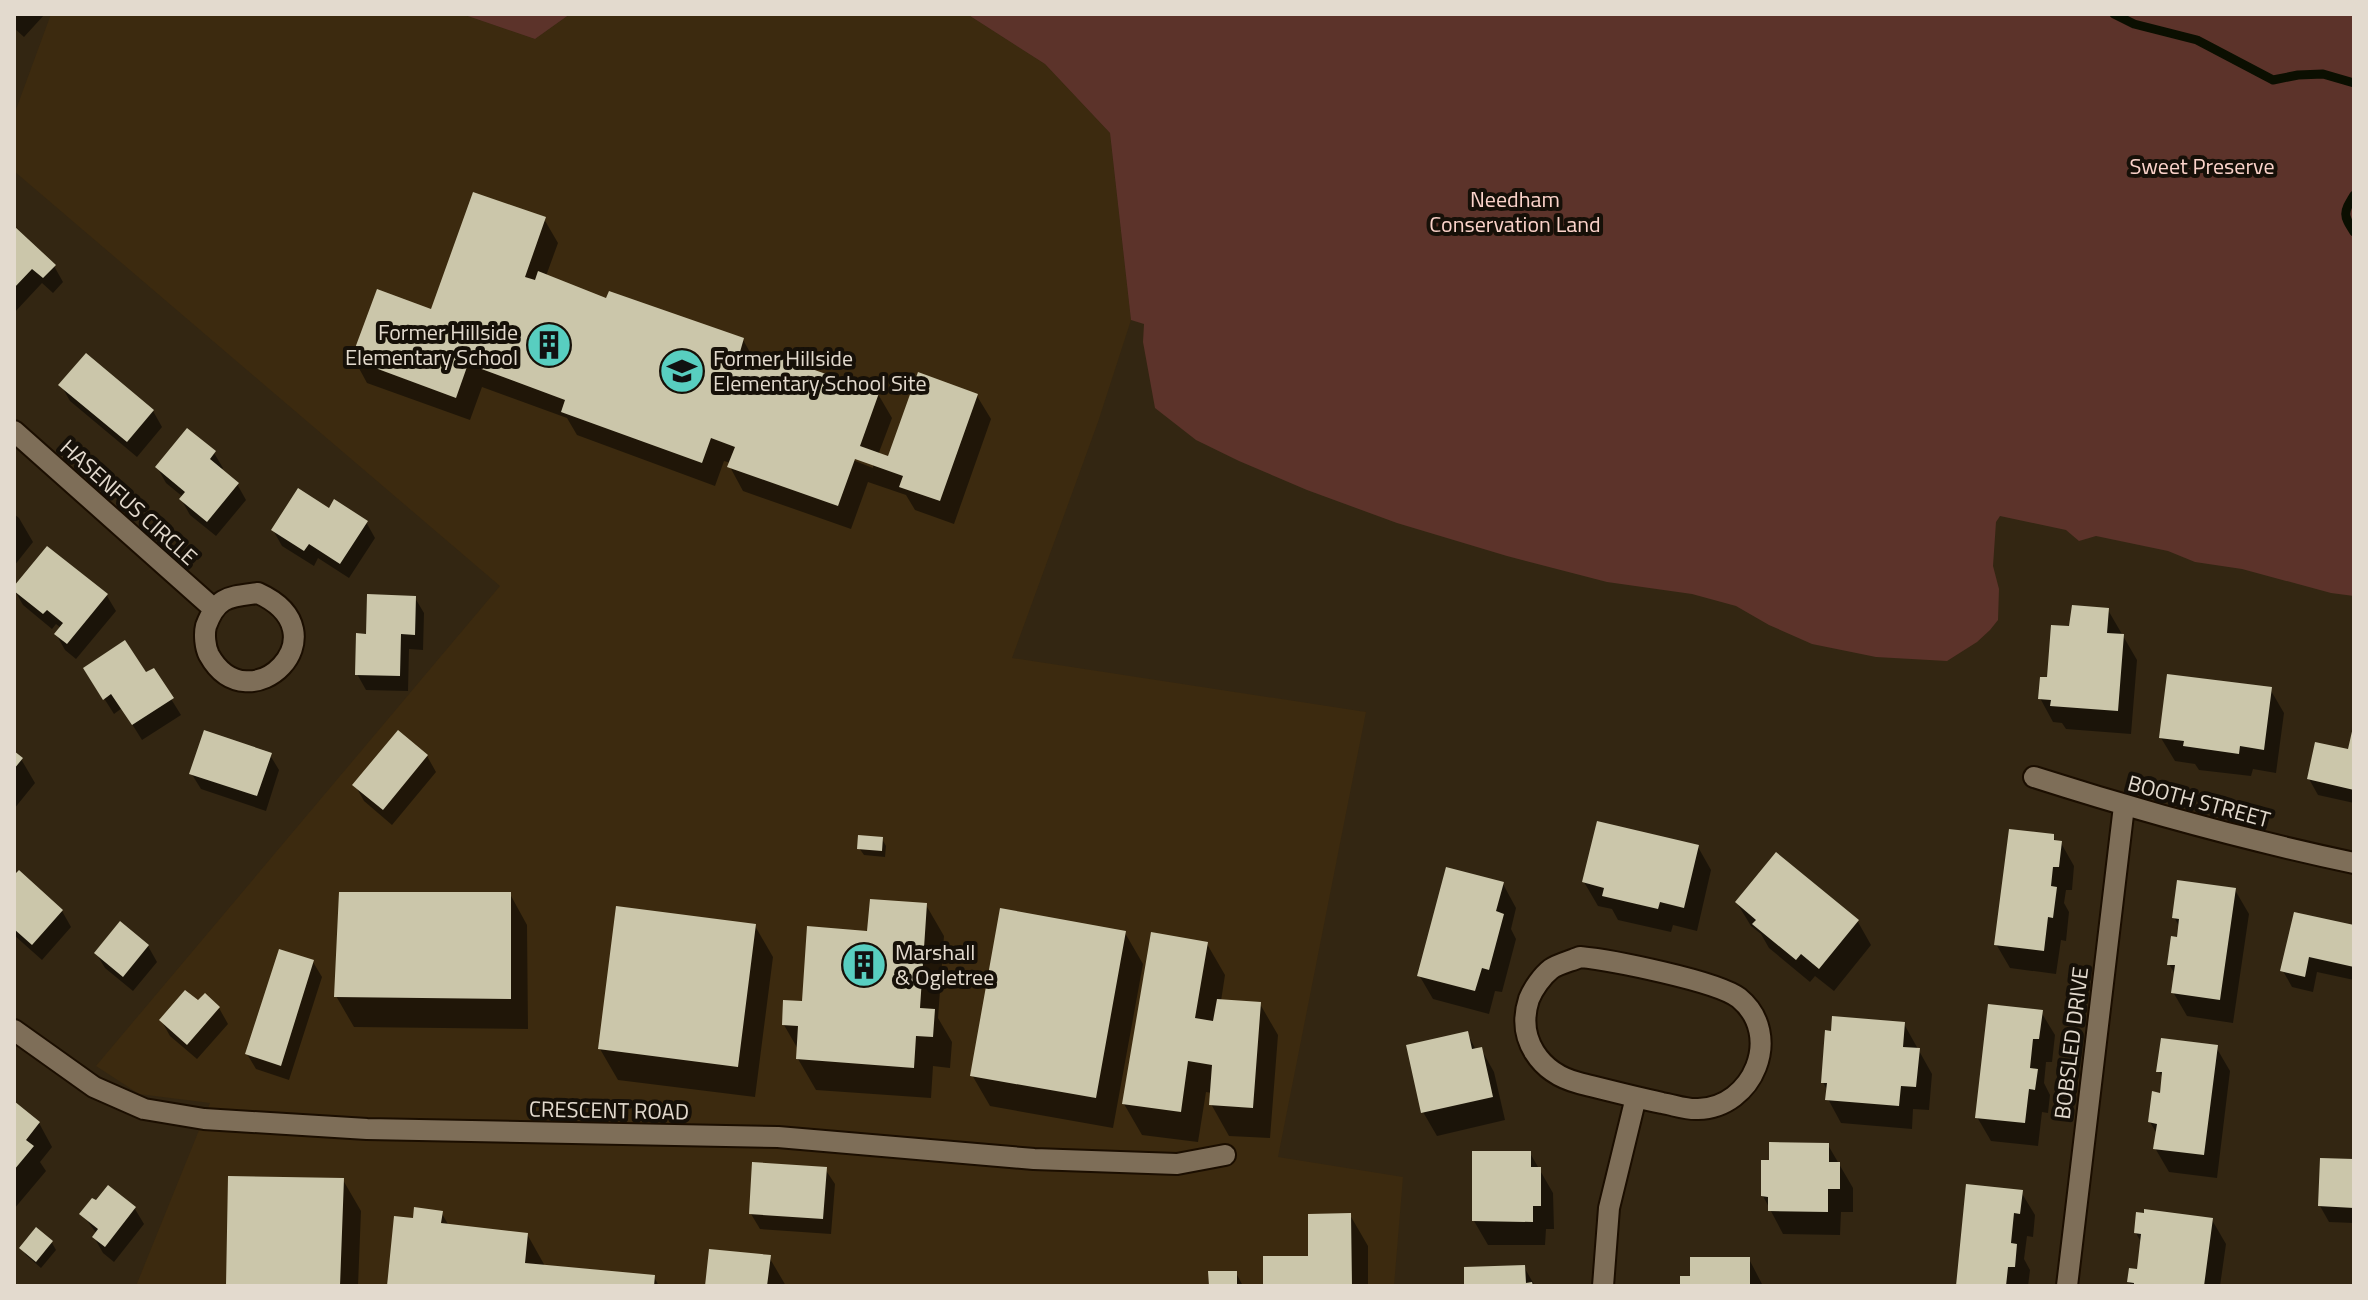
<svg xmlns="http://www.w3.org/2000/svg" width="2368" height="1300" viewBox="0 0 2368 1300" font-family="'Titillium Web',sans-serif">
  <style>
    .built { fill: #3c2a0f }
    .green { fill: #5c332a }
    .shadow { fill: #0007; fill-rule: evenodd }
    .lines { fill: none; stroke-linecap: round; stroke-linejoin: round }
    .stream { stroke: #0b0f01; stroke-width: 9 }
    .building { fill: #cbc6aa }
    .minor-casing { stroke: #1b0e00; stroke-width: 24 }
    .minor { stroke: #7e6e58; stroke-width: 20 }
    .labels { text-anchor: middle; stroke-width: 8; stroke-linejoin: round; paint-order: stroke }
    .park-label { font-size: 22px; fill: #fbd3ca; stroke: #161008 }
    .poi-label { font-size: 22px; fill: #e3dace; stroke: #161008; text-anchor: start }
    .street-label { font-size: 22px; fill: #e3dace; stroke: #161008 }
  </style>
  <rect width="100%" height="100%" fill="#332612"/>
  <path class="built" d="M51,14H462L535,39L570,14H967L1045,64L1110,133L1131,320L1098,422L1012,658L1366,712L1278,1157L1403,1177L1394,1286H136L210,1103L139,1094L96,1066L500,586L14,171V115Z"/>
  <path class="green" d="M462,14H570L535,39Z
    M967,14H2354V596L2331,593L2242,569L2195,562L2168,551L2096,536L2079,541L2066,530L2000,516L1996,522L1993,566L1999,589L1998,620L1990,630L1977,642L1947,661L1876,657L1812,644L1769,625L1736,606L1692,594L1607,582L1507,556L1397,523L1307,490L1239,461L1196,440L1155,408L1143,342L1144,324L1131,320L1110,133L1045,64Z"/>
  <path class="shadow" d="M14,14H45L24,37L14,28Z
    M544,219L558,243L546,276L608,301L743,340L754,359L878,394L892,418L878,455L889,458L977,396L991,419L954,524L915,510L906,495L868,482L851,529L743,491L730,467L731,463L724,461L715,486L577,435L567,418L482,387L470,420L367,383L354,359L433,311ZM846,454L873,463V468L845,457Z
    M14,229L54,266L63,282L53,293L42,283L14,313Z
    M61,385L153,411L162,427L137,457L70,401Z
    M214,453L223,468L221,471L237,484L246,500L216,536L190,515L181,499L183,497L166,483L157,467Z
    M330,510L366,522L375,538L349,578L318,558L314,566L282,546L273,530Z
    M14,514L19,518L33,542L14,566Z
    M14,589L107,596L116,611L76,659L65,650L56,634L61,628L56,624L52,629L23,605Z
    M415,598L424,613L423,650L409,649L408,691L366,690L357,674L368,636Z
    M2108,610L2137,660L2131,734L2066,729L2062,723L2053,722L2040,698L2049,679Z
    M153,670L181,715L142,740L122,708L114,714L95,684L146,675Z
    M2270,689L2284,713L2276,773L2253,769L2251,776L2199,770L2195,764L2175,761L2161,738Z
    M2354,733V803L2318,795L2309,779L2349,751Z
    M14,754L21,759L35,783L14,809Z
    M270,755L279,770L266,811L201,789L191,773Z
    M427,756L436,772L392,825L364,801L355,785Z
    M2053,836L2056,842L2061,843L2074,866L2072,890H2066L2064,903L2069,912L2066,941L2061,940L2056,974L2010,968L1996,944Z
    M882,839L886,846L885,857L864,855L859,848Z
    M1698,847L1711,870L1697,931L1673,925L1671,932L1618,920L1612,909L1598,906L1584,882Z
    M1776,855L1858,922L1871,945L1834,991L1815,976L1810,982L1769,948L1761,934L1751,926L1737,903Z
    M14,878L62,911L71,927L42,960L14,935Z
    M1503,884L1516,908L1511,929L1516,939L1502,992L1495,991L1489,1014L1433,999L1419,975Z
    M2235,890L2249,914L2233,1023L2187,1016L2173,992L2176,976L2169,964L2180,928L2174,917Z
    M510,894L527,925L528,1029L354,1027L336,996Z
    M926,905L944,936L938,1018L952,1042L950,1068L933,1066L931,1098L816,1090L798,1059L799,1051L784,1025L869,933Z
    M755,926L773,957L755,1097L618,1080L600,1049Z
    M2354,927V980L2317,972L2313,992L2292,987L2283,971Z
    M1125,933L1143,964L1113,1128L990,1106L972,1075Z
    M1207,944L1225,975L1221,1001L1260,1004L1278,1035L1270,1138L1229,1136L1211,1104L1212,1093L1206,1092L1198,1142L1142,1135L1124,1104Z
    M148,946L157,962L133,991L105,968L96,953Z
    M313,962L322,977L289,1080L256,1069L247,1054Z
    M198,1003L219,1008L228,1024L197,1059L170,1036L161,1020Z
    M2041,1012L2055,1035L2052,1062H2046L2044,1083L2050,1095L2048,1113L2042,1112L2038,1146L1991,1141L1977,1117Z
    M1904,1024L1932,1074L1929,1110L1913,1109L1912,1129L1841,1123L1828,1099V1092L1823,1082Z
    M1467,1033L1476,1050L1481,1049L1494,1072L1505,1120L1437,1136L1423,1112Z
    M2216,1047L2230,1071L2217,1178L2169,1172L2155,1148L2157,1134L2150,1122L2161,1095L2163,1079L2159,1071Z
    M14,1103L39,1123L52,1147L40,1162L46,1171L14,1209Z
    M1828,1145L1853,1188V1212H1841L1840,1235L1783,1234L1763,1196Z
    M1530,1153L1553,1193L1554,1229H1546L1545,1245H1488L1474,1221Z
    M2354,1161V1223L2329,1222L2320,1206Z
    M825,1169L835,1184L831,1234L760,1229L751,1214Z
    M343,1180L361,1211L358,1286H228Z
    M108,1188L135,1209L144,1224L114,1262L103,1253L94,1237L97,1234L82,1214L96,1203Z
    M2021,1192L2035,1215L2033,1237L2027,1236L2024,1259L2030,1270L2028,1286H1958Z
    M441,1212L449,1226L527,1234L545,1266L654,1277L659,1286H389L415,1221Z
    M1350,1215L1368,1246V1286H1265L1310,1258Z
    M2212,1220L2226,1244L2220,1286H2132L2129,1282L2139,1271L2142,1244L2136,1233Z
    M52,1243L56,1250L41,1268L26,1255L21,1248Z
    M769,1257L786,1286H707Z
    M1749,1259L1763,1286H1682L1692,1278Z
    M1524,1267L1535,1286H1466Z
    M1236,1273L1243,1286H1211Z"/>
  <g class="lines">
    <path class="stream" d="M2114,14L2134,24L2197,40L2273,80L2298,75L2323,74L2354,83
      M2354,195C2343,213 2343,215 2354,232"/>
  </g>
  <path class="building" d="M473,192L546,217L525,277L535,280L538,271L606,298L609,291L744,338L740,352L767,362L770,354L879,393L860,446L888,456L918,372L978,394L940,501L899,487L903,476L855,459L838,506L727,467L735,447L711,438L702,463L561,412L565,400L468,364L456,398L351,359L377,289L431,309Z
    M14,226L56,265L43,278L32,269L14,288Z
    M86,353L154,410L127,442L58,385Z
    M187,428L216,451L210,459L239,483L207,522L179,499L185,492L155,467Z
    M298,488L329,508L334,499L368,521L340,564L309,544L304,551L271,530Z
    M47,546L108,594L67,644L54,634L63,623L47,610L43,614L14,591V586Z
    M367,594L416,596L415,635L401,634L400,676L355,675L356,633L366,634Z
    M2072,605L2109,608L2107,633L2124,634L2118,711L2050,706L2051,700L2038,699L2040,677H2047L2051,625L2069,626Z
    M125,640L146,672L154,668L174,698L132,725L111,694L103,700L83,668Z
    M2167,674L2272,687L2264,750L2240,746L2239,754L2183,746L2184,741L2159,738Z
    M2353,727L2354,790L2307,779L2315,742L2348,749Z
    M204,730L272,753L257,796L189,774Z
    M398,730L428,755L383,810L352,785Z
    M14,751L23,758L14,769Z
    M1597,821L1699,845L1684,908L1660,902L1658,909L1602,896L1604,888L1582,882Z
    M2009,829L2054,834V840L2062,841L2059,867H2053L2051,886L2057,887L2053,918L2048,917L2044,951L1994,945Z
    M858,835L883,837L882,851L857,849Z
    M1776,852L1859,920L1819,969L1801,954L1796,960L1752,924L1756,920L1735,902Z
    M1446,867L1504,882L1496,911L1504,914L1489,970L1482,968L1475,991L1417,976Z
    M19,870L63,910L32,945L14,929V875Z
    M2177,880L2236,888L2220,1000L2171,993L2175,965H2167L2171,936L2177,937L2179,919L2172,918Z
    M339,892H511V999L334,997Z
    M870,899L927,903L920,1008L935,1009L933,1037L916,1036L914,1068L796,1059L798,1026L782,1025L783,1000L802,1001L807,926L867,931Z
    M616,906L756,924L738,1067L598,1049Z
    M1000,908L1126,931L1096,1098L970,1076Z
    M2294,912L2354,925V967L2309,957L2305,977L2280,971Z
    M120,921L149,945L123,977L94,953Z
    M1151,932L1208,942L1195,1018L1213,1021L1217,999L1261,1002L1253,1108L1209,1105L1212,1065L1188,1061L1181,1112L1122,1104Z
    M279,949L314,960L281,1066L245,1054Z
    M185,990L198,1000L205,993L220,1007L187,1045L159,1020Z
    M1988,1004L2043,1010L2039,1039H2033L2030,1068L2038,1069L2035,1090L2029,1089L2025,1123L1975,1118Z
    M1832,1016L1905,1022L1903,1047L1920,1048L1916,1087L1901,1086L1899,1106L1825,1100L1827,1083H1821L1825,1030L1831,1031Z
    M1468,1031L1472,1049L1482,1047L1493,1097L1421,1113L1406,1045Z
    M2161,1038L2218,1045L2204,1155L2153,1149L2157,1124L2148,1122L2152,1091L2160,1093L2162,1072H2156Z
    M14,1101L40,1122L26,1140L34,1146L14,1170Z
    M1769,1142L1829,1143V1162H1840V1189H1828V1212L1768,1211V1197L1761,1196V1160H1769Z
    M1472,1151H1531V1167H1541V1206H1533V1222L1472,1221Z
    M2320,1158L2354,1159V1208L2318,1206Z
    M752,1162L827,1167L823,1219L749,1214Z
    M228,1176L344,1178L340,1286H226Z
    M1966,1184L2023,1190L2020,1214L2014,1213L2011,1243L2017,1244L2015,1267H2008L2006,1286H1956Z
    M108,1185L136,1207L105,1247L92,1237L98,1229L79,1214L92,1198L96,1200Z
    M414,1207L443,1211L441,1223L528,1233L525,1263L655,1275L654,1286H387L394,1216L413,1218Z
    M2144,1209L2213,1218L2204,1286H2134V1283L2127,1282L2129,1268L2137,1269L2141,1234L2134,1233L2136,1212L2144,1213Z
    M1351,1213L1352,1286H1263V1256H1308V1214Z
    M36,1227L53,1241L36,1262L19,1248Z
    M709,1249L771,1255L767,1286H705Z
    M1690,1257H1750V1286H1680V1276H1690Z
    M1525,1265L1526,1283L1532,1282L1533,1286H1464V1267Z
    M1208,1271H1237V1286H1209Z"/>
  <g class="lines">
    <g class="minor-casing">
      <path id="minor" d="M14,431L213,608
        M258,593C346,633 249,727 209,655C205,647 204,634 206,626C217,596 229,597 258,593Z
        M2034,777C2140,811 2246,840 2354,863
        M1580,957C1611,960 1717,981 1739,998C1784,1035 1753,1108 1698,1109C1687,1110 1674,1105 1662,1103C1634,1097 1607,1090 1579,1083C1540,1073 1516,1039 1529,999C1533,989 1542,976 1551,969C1558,964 1571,961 1580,957Z
        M14,1030L94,1087L144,1109L204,1119L367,1129L778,1137L1034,1159L1177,1164L1225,1155
        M1603,1286L1609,1208L1636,1097
        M2067,1286L2124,806"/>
    </g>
    <use href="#minor" class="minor"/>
  </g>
  <defs>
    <g id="building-disc" transform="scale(2.3)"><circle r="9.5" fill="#58cec0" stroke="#161008"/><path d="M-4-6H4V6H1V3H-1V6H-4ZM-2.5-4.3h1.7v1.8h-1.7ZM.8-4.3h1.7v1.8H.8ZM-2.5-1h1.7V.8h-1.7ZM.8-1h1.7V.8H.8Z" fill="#111"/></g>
    <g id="school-disc" transform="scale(2.3)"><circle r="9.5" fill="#58cec0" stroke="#161008"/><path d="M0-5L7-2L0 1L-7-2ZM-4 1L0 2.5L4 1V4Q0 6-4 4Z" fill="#111"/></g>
  </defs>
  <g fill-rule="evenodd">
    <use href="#building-disc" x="549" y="345"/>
    <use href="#school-disc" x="682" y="371"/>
    <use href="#building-disc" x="864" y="965"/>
  </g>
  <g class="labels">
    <g class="park-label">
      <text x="2202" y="174">Sweet Preserve</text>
      <text x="1515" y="207">Needham<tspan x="1515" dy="25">Conservation Land</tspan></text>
    </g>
    <g class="poi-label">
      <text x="518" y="340" text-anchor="end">Former Hillside<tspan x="518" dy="25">Elementary School</tspan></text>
      <text x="713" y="366">Former Hillside<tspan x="713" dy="25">Elementary School Site</tspan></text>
      <text x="895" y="960">Marshall<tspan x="895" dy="25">&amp; Ogletree</tspan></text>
    </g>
    <g class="street-label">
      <text transform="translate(129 502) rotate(42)" y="8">HASENFUS CIRCLE</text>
      <text transform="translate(2199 801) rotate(15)" y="8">BOOTH STREET</text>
      <text transform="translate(2071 1043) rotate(-83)" y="8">BOBSLED DRIVE</text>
      <text transform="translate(609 1110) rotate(1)" y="8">CRESCENT ROAD</text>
    </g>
  </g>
  <rect width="2368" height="1300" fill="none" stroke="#e3dace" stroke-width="32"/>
</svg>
